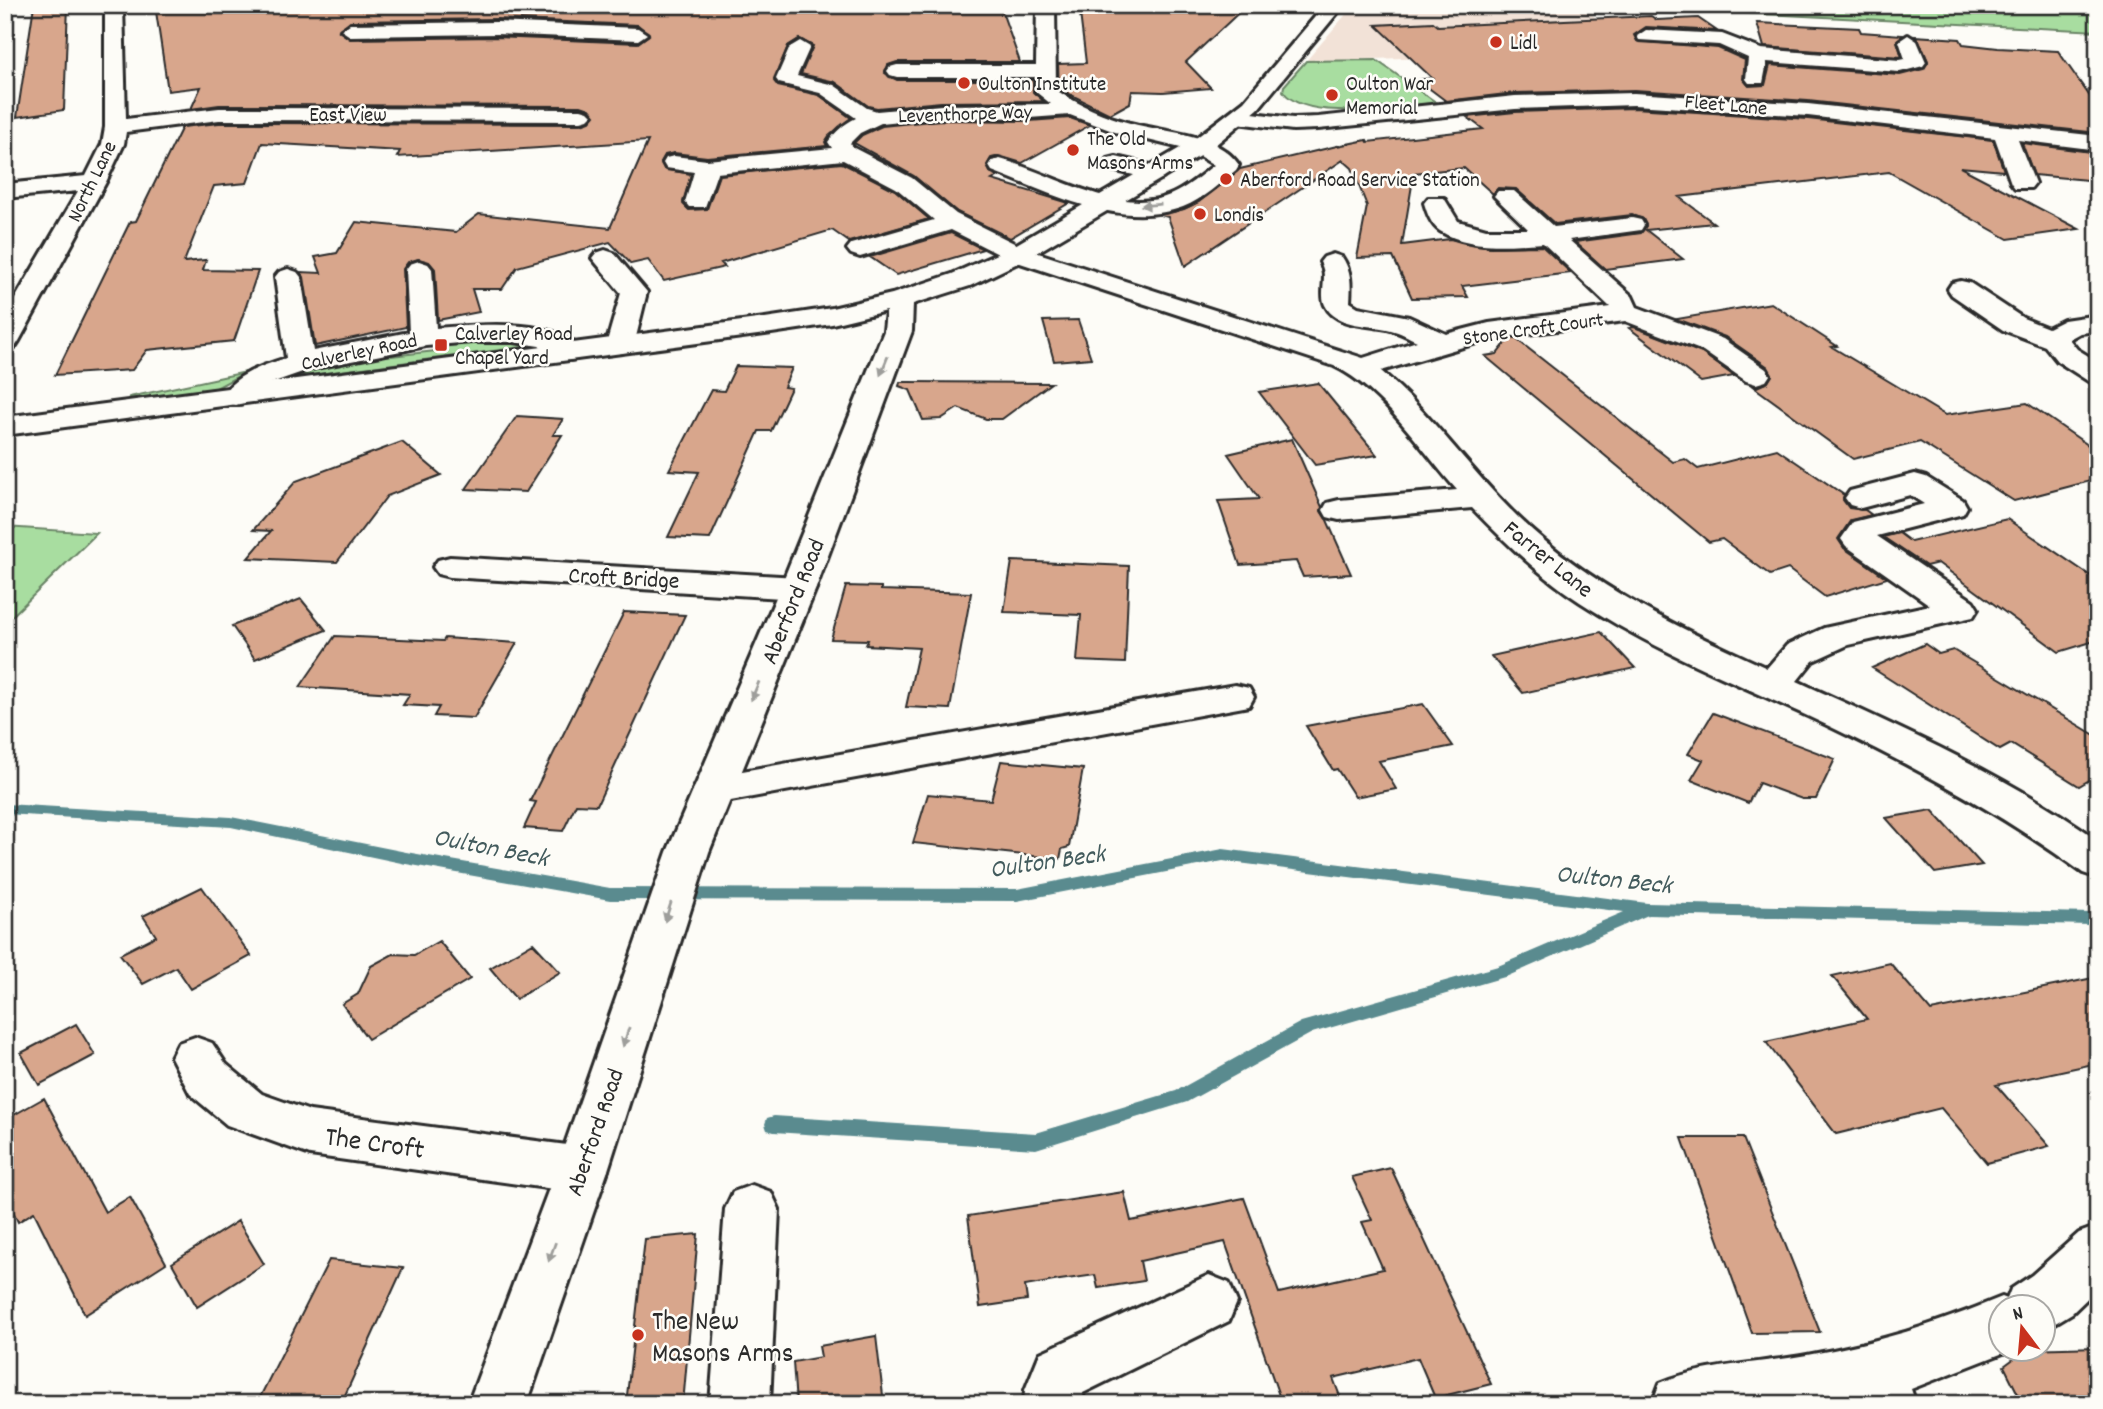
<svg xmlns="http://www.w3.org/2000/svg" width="2103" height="1409" viewBox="0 0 2103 1409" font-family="Dekko,sans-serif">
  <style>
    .built { fill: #f2e2d7 }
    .green { fill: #a8dda0; stroke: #6a8466; stroke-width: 2 }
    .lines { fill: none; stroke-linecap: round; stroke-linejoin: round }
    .stream { fill: #5a8b8f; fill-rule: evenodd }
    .building { fill: #d8a68c; stroke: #2b2b2b; stroke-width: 2; fill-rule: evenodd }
    .minor-casing { stroke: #2b2b2b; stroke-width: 6 }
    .major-casing { stroke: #2b2b2b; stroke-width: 6 }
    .minor { fill: #fdfcf7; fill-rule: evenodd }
    .major { fill: #fdfcf7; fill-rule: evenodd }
    .oneway { fill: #9e9e9b }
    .poi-dot { fill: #c8321e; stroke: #fdfcf7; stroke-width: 2.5 }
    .labels { text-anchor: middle; stroke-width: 5; stroke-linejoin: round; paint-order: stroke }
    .far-poi-label { font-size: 21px; fill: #2b2b2b; stroke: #fdfcf7; text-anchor: start }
    .far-street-label { font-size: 21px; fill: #2b2b2b; stroke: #fdfcf7 }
    .street-label { font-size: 24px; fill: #2b2b2b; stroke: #fdfcf7 }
    .water-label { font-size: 26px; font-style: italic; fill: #435b5d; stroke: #fdfcf7 }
    .near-street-label { font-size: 28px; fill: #2b2b2b; stroke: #fdfcf7 }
    .near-poi-label { font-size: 28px; fill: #2b2b2b; stroke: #fdfcf7; text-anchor: start }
  </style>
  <rect width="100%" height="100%" fill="#fdfcf7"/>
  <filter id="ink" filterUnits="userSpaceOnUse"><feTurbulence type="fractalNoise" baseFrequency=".0143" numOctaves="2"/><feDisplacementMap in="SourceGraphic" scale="14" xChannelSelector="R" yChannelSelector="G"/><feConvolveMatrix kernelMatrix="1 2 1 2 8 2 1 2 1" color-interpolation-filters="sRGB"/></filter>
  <g filter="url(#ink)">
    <path class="built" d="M1354,5H1579L1632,45L1404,58L1306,61Z"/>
    <path class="green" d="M1588,5H2098V31Z
      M1376,60L1437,103C1402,105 1305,124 1283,91L1284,86L1306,61Z
      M512,340L539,345L279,379V374L392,349V356L435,351L436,343Z
      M246,372L216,388L128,400L129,397Z
      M5,527L97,533L5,623Z"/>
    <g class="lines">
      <path class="stream" d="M5,804L231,817L406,852L610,888L1017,889L1223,849L1647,903L2091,913L2098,911V923L2091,925L1648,915L1508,976L1312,1033L1187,1102L1036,1149L774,1132L767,1130L765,1124L767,1118L774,1116L1036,1133L1176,1091L1301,1022L1498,966L1624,912L1223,861L1017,901L610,900L406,864L231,827L5,814Z"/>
    </g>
    <path class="building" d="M34,5H68L64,110L17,117Z
      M155,5H984V9H1001L1020,62H897L888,65L885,73L897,80H1033V92L1044,101L941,102L877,108L868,106L835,82L801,74L813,46L799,39L788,46L774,81L778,86L819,95L851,118L829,136L825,142L827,146L707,157L674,153L665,155L661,162L664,169L691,174L683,204L689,210L707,209L719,175L842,163L895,190L929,219L849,242L832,230L721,263L725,267L664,281L648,260L631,264L610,242L517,267L502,289H472L479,312L438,320L435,269L429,262L418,259L408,262L403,269L406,327L315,346L304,277L301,272L321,273L315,257L337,253L356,222L456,232L479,214L610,228L648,141L397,157L400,151L262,143L247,183L214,186L184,262L206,260L203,270L258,271L234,341L147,350L132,370L55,375L130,222L136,221L182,127L219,123L581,124L590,121L595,115L590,109L581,106L219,105L191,109L201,87L168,91ZM497,19L638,25L649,35L638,43L497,37L350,39L339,31L350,21Z
      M1079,5H1247L1186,62L1211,88L1163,92L1132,91L1130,103L1110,114L1059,89L1058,64L1086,63Z
      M1651,16L1657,20L1698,18L1717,31L1646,27L1634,35L1637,41L1718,48L1745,60L1743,79L1749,86L1765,85L1770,65L1900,75L1924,69L1928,61L1919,40L1914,36L1960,39L1963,44L1998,48L2058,51L2098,108V133L1808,101L1634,90L1515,93L1446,101L1418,80L1432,78L1376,25L1433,22L1438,26Z
      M1757,23L1859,28L1861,32L1903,35L1897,40L1902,57L1764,47Z
      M1634,108L1808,119L1993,140L2004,171L1960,167L2079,229L2008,239L1889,172L1679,197L1714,223L1646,230L1683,259L1605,269L1575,242L1641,233L1646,226L1643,219L1632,215L1555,224L1516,189L1498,188L1493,194L1464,168L1414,173L1402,245L1450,239L1490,247L1542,246L1571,273L1462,286L1468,297L1412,298L1393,257L1357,258L1367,206L1352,168L1343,160L1185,266L1168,217L1161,215L1184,209L1199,202L1240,169L1337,146L1367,140L1368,142L1483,129L1467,117L1515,112Z
      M1070,118L1090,125L1022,163L999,156L991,158L987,165L990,172L999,176L992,180L1069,203L1010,238L957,212L914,176L854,143L862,135L882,126L941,120L1029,121Z
      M2022,143L2098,153V181L2034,175Z
      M951,233L983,249L896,275L870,257Z
      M1771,303L1837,346L1832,347L1945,415L2027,403L2098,452V479L2014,501L1920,442L1853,459L1751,385L1757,387L1768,382L1772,374L1768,367L1725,337L1677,319Z
      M1078,320L1091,358L1054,361L1043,321Z
      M1634,327L1702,353L1734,376L1701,382L1629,328Z
      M1515,338L1673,462L1685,459L1698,469L1777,449L1844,495L1843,500L1849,508L1865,510L1872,515L1851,520L1838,539L1844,548L1887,578L1825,597L1788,569L1770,575L1722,539L1709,542L1485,356L1497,354L1509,339Z
      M736,366L792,368L784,387L791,388L771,431H759L710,539L668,537L699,472L669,470L711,390L724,391Z
      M900,382H906L1051,383L1002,419H986L958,408L941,419L923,420L910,390L899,386Z
      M1318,383L1377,455L1315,465L1259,392Z
      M517,416L563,419L553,435H562L526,492L466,489Z
      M1292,439L1322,507L1321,511L1327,520L1351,574L1303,577L1296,561L1240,565L1218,501L1259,499L1228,454Z
      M402,442L441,475L387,496L337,562L248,558L271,531L253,530L296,481Z
      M2007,519L2098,581V640L2059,652L1938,563L1926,566L1883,537L1899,533L1911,542Z
      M1012,561L1129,566L1125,663L1077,661L1081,615L1004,612Z
      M846,586L881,587V590L971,593L950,709L906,707L919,648L866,645L868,640L831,639Z
      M301,599L326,630L255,659L232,626Z
      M624,612L685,615L597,805L576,804L563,831L524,828L536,802L530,801Z
      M1601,632L1635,668L1523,693L1491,656Z
      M335,636L443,641L445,638L517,643L474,718L434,716L439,707L403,705L410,694L300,687Z
      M1925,644L1939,654L1953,650L2098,737V775L2079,786L2011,744L2000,750L1872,668Z
      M1423,704L1453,746L1379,761L1396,789L1355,797L1337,769L1333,770L1306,726Z
      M1713,713L1835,759L1816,799H1802L1759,783L1748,803L1691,780L1703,760L1688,754Z
      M1001,761L1083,769L1069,847L1062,849L1060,859L913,843L928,794L991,800Z
      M1932,810L1982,865L1935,873L1886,818Z
      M202,887L251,956L191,989L176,967L143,984L120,954L156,936L143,916Z
      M439,941L470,979L368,1039L342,1004L358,994L371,966L393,954L414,955Z
      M533,943L560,972L516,999L490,968Z
      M1890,963L1931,1011L2098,977V1063L1996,1085L2049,1146L1987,1163L1941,1108L1836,1134L1766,1042L1867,1019L1832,976Z
      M76,1024L95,1055L39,1085L21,1053Z
      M44,1098L105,1212L130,1197L166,1263L85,1315L34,1212L18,1222L5,1194V1120Z
      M1682,1138H1743L1820,1332L1752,1333Z
      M1391,1168L1491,1384L1435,1398L1418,1358L1333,1378L1343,1404H1282L1225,1242L1140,1261L1144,1281L1098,1288L1095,1275L1060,1280L1025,1286L1027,1300L980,1307L968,1216L1124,1192L1131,1221L1244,1198L1279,1293L1383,1269L1362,1222L1372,1220L1352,1177Z
      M238,1221L264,1264L197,1307L172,1263Z
      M698,1234L683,1404H626L645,1239Z
      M329,1260L403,1268L341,1404L259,1399Z
      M876,1336L884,1404H796L793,1362L821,1357L819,1346Z
      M2098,1347V1404H2023L2004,1366L2027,1349Z"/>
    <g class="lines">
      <g class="minor-casing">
        <path id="minor" d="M105,5H123L126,119L219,108L581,109L588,111L592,115L588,119L581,121L219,120L126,132L124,144L106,182L19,341L15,347L5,349V316L78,191L5,198V184L86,176L102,144L105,127Z
          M1037,5H1055L1056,90C1079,105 1104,116 1130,123C1165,133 1217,132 1239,165L1236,170C1220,183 1203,199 1183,207C1120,230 1051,193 992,171L989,166L992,161L1000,159C1049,172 1119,217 1170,195C1187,188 1201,175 1214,165L1189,150L1115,132L1070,115L1029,118L941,117L881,123L860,133L850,143L854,148L912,178L956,214L1026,249L1363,358L1417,341C1408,337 1400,332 1391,330C1370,324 1336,328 1325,305C1319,292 1329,276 1320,262L1324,257L1333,254L1342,257C1352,272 1351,284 1350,302L1358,307L1409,317L1446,334L1489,323L1610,307L1543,243C1511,245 1468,249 1440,231C1431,225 1427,213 1424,203L1428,198H1444L1458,221L1486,229H1528L1494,196L1498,191H1514L1554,227L1632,218L1641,220L1644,225L1641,230L1569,240L1632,296L1637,307L1723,339L1766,369L1770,375L1766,381L1756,384L1746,381L1703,351L1625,321L1490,339L1381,371C1432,414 1471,472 1519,518C1591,587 1677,627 1767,668L1787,645L1824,628L1930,605L1846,546L1841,539L1853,522L1924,504L1910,495L1861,508L1850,505L1845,498L1850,491L1915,474L1926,477L1963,500L1967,507L1963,514L1877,536L1973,601L1978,609L1973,617L1848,645L1813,661L1797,681C1900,728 2005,774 2098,840V878L2083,873C2004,815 1919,769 1831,727C1747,687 1658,653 1580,602C1540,576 1505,542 1472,508L1339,520L1327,517L1323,510L1327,503L1339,500L1457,490C1421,450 1383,389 1334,366L1008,259L951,230L860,257L851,254L847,249L851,244L934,220L896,188L843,160L717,173L705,207H689L685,202L694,172L666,168L663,163L666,158L674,156L707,160L832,148L828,142C836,131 844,124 856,118L820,93L779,83L776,79L790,47L800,41L810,47L797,76L834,85L867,108L877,111L941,105L1051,104L1036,92V77H897L890,75L887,71L890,67L897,65H1036Z
          M497,22L638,28L647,34L638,40L497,34L350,36L341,30L350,24Z
          M1646,30L1722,34L1761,49L1900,60L1905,59L1899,41L1908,35L1917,41L1926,62L1923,66L1900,72L1767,62L1763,83H1749L1746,79L1748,58L1719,45L1639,40L1637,36Z
          M1634,93L1808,104L2098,136V150L2018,140L2035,183L2031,188H2015L2011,183L1995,138L1808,116L1634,105L1515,109L1318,129L1293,130L1237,123L1230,121L1226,117L1230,113L1237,111L1293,118L1318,117L1515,96Z
          M1116,157L1163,168L1166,173L1163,178L1155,180L1108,169L1105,164L1108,159Z
          M605,250L614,253L647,292L634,345L630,351L620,353L610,351L606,345L621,293L592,258L596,253Z
          M419,261L428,264L432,269L436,328C475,325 558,316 583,352L579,358L569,360L559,358L539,346L514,342H472L426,346L311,369L271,383L246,402L236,405L226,402L221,396C237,374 261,366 286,358L275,277L279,272L288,269L297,272L301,277L313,351L409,332L406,269L410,264Z
          M1961,281L1970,283L2023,318L2048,328L2064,320L2098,315V331L2080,333L2069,339L2077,349L2098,362V384L2088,381L2057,361L2045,346L2003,330L1952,295L1948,289L1952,283Z
          M450,557L798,577L810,581L816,588L810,595L798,599L450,577L438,574L433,567L438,560Z
          M1235,685L1249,688L1254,697L1249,706L714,804L699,800L693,790L699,780L714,776Z
          M195,1037L212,1043L226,1064L262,1094L310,1111L582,1147L600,1154L608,1170L600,1186L582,1193L310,1155L227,1125L190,1094L171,1057L178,1043Z
          M752,1185L771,1192L779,1209L770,1404H710L725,1209L733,1192Z
          M2098,1226V1288L2072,1313L2044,1330V1308H2002V1350H2011L1911,1389L1916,1404H1652L1660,1383C1705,1364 1759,1364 1807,1355C1880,1342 1934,1325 2002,1297L2007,1299L2011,1289L2032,1275L2079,1233Z
          M1209,1275L1229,1283L1237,1302L1229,1321L1083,1393L1084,1404H1024L1025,1390L1040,1353Z"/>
      </g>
      <g class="major-casing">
        <path id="major" d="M1325,5H1344L1258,109L1208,151L1026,259L970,286L913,304L912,331L816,588L709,852L608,1170L527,1404H468L556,1170L667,852L780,588L884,331L886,311L832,324L765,334L5,435V417L765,318L832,308L892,294L952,274L1008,249L1192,141L1244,101Z"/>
      </g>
      <use href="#minor" class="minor"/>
      <use href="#major" class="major"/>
    </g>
    <defs><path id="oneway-solid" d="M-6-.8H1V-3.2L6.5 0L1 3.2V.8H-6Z" transform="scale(1.75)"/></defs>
    <g class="oneway">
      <use href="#oneway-solid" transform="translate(1151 205) rotate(175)"/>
      <use href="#oneway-solid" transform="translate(884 366) rotate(112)"/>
      <use href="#oneway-solid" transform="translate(755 691) rotate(113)"/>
      <use href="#oneway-solid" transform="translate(668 912) rotate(108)"/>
      <use href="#oneway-solid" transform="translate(626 1037) rotate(108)"/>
      <use href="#oneway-solid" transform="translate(552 1252) rotate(110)"/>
    </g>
  </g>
  <g class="poi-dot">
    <circle cx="1496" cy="42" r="7"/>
    <circle cx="964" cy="83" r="7"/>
    <circle cx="1332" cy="95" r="7"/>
    <circle cx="1073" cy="150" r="7"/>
    <circle cx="1226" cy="179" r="7"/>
    <circle cx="1200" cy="214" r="7"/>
    <rect x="434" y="338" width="14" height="14" rx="3.5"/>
    <circle cx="638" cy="1335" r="7"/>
  </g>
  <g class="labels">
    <g class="far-poi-label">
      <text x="1510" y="49">Lidl</text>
      <text x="978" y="90">Oulton Institute</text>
      <text x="1346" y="90">Oulton War<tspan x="1346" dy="24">Memorial</tspan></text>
      <text x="1087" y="145">The Old<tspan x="1087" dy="24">Masons Arms</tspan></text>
      <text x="1240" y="186">Aberford Road Service Station</text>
      <text x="1214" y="221">Londis</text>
      <text x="455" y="340">Calverley Road<tspan x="455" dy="24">Chapel Yard</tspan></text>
    </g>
    <g class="far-street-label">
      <text transform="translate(1726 104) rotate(5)" y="7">Fleet Lane</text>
      <text transform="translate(965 113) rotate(-2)" y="7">Leventhorpe Way</text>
      <text x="348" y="121">East View</text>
      <text transform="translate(91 181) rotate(-64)" y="7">North Lane</text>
      <text transform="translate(1533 328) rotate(-8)" y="7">Stone Croft Court</text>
      <text transform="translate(359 351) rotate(-12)" y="7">Calverley Road</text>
    </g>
    <g class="street-label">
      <text transform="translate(1549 558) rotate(39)" y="8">Farrer Lane</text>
      <text transform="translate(624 577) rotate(3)" y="8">Croft Bridge</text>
      <text transform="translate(792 601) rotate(-68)" y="8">Aberford Road</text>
      <text transform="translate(594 1132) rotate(-71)" y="8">Aberford Road</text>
    </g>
    <g class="water-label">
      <text transform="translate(491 846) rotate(11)" y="9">Oulton Beck</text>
      <text transform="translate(1047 860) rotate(-8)" y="9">Oulton Beck</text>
      <text transform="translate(1614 878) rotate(6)" y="9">Oulton Beck</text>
    </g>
    <g class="near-street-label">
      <text transform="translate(375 1141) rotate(8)" y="10">The Croft</text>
    </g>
    <g class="near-poi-label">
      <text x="652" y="1329">The New<tspan x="652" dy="32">Masons Arms</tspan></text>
    </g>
  </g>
  <rect width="2103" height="1409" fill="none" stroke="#fdfcf7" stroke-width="28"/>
  <rect x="14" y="14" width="2075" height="1381" fill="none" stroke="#2b2b2b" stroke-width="2.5" filter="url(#ink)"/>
  <g transform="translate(2022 1328) rotate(344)"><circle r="33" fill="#fdfcf7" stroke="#a9a8a5" stroke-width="2"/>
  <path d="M0-5L12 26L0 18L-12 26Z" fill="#c8321e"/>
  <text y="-10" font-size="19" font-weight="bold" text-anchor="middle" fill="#2b2b2b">N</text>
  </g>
</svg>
